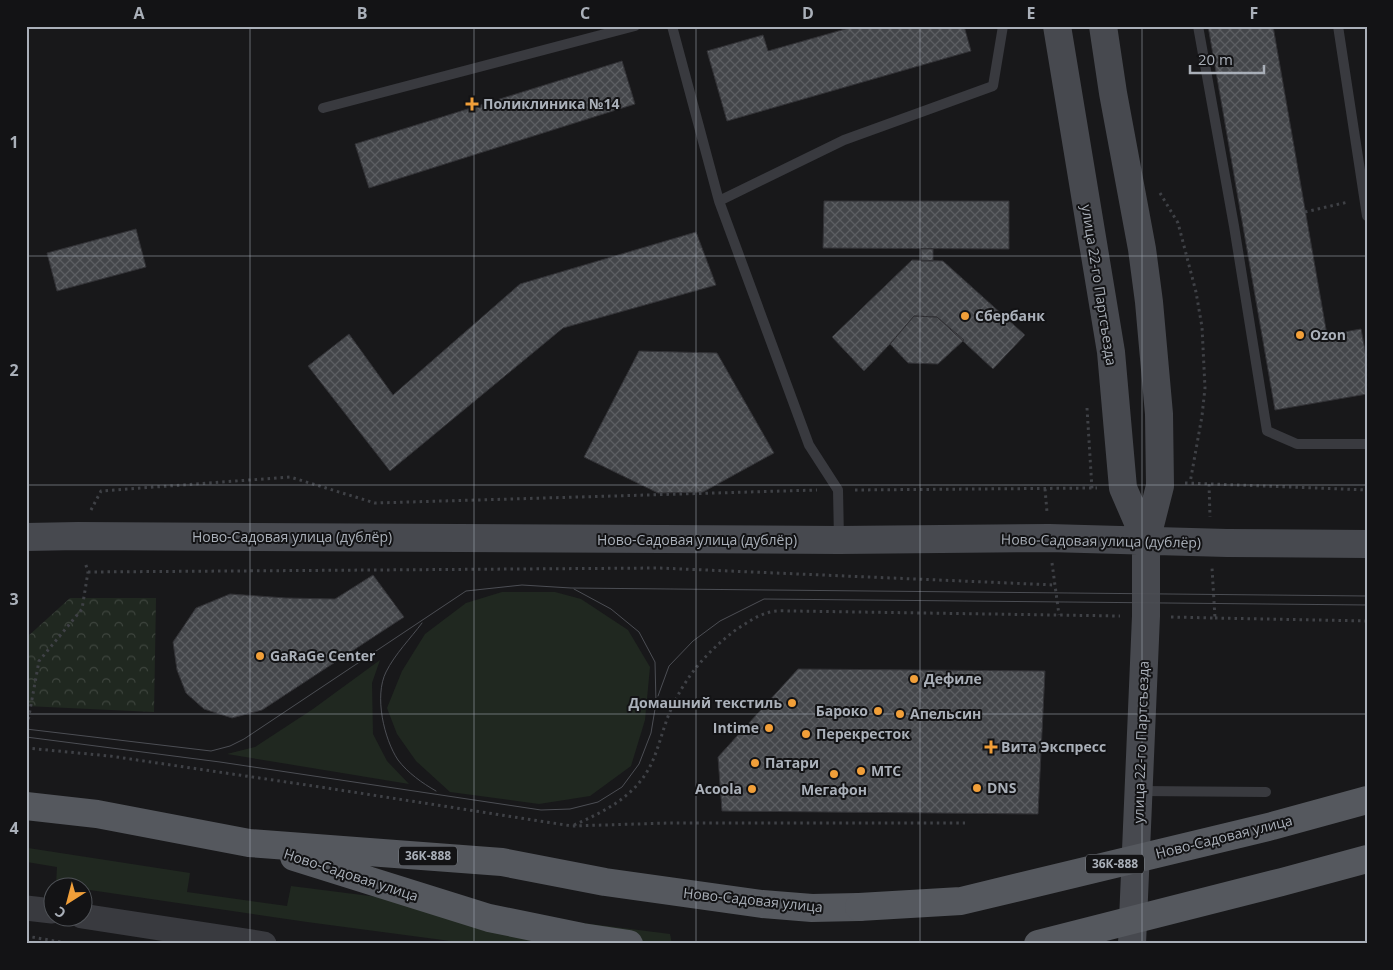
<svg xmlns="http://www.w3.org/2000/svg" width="1393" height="970" viewBox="0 0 1393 970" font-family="'Open Sans',sans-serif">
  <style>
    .grass { fill: #202820 }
    .forest { fill: url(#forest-crowns) }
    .building { fill: url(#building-cross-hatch); stroke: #323236 }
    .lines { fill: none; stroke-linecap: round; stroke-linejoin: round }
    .path { stroke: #3f4146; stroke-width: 3; stroke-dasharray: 2.5 4; stroke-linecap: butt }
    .service { stroke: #393a3f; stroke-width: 10 }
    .tertiary { stroke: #393a3f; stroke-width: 25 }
    .secondary { stroke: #47494f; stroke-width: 28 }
    .primary { stroke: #55585e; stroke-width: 28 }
    .tram { stroke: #4c4e54; stroke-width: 1 }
    .primary-bridge { stroke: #55585e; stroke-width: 28 }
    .grid { fill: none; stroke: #aab0b9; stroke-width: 1; stroke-opacity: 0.55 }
    .poi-dot { fill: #f19f39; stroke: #131315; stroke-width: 2 }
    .labels { text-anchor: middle; stroke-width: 4; stroke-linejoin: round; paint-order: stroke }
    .shield { fill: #131315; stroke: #7d8188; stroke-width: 1 }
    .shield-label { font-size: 12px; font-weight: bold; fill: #aab0b9 }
    .poi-label { font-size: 14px; font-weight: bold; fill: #aab0b9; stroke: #131315; text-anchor: start }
    .street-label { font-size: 14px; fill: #aab0b9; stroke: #131315 }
    .neatline { fill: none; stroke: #aab0b9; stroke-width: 2 }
    .grid-label { font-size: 16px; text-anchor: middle; font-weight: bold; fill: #aab0b9 }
  </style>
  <defs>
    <pattern id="forest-crowns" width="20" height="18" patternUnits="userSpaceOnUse" patternTransform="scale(1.25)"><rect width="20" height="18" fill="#202820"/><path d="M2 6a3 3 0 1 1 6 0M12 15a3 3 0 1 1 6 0" fill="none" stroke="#3e453e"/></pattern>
    <pattern id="building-cross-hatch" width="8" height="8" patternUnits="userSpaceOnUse" patternTransform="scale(1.25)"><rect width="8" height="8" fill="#44464a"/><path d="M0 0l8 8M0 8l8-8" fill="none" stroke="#5c5e62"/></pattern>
  </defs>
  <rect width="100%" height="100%" fill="#18181a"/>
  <path class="grass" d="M502,592H555L581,599L628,630L650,667L645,720L631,766L590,796L539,804L450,792L416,761L397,734L387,708L402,671L425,634L466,603Z
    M380,660L372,683L373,734L387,761L409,784L227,754L255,747L313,709Z
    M28,848L190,873L187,892L287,906L291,886L670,934L672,944H473L307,922L56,885L57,867L27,862Z"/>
  <path class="forest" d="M70,598H156L154,712L26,706V638Z"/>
  <path class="building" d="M856,26H964L971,51L727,121L707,51L763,35L768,51Z
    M1208,26H1273L1327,335L1361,329L1367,361V394L1275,410Z
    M622,61L635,104L369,188L355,144Z
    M824,201H1009V249L823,248Z
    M136,229L146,267L57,291L47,253Z
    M696,232L716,285L563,328L390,471L308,366L349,334L393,395L520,284Z
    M921,249H933V261H921Z
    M912,260L943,261L1025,335L993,369L937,317L914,316L890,344L864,371L832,337Z
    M914,316L937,317L964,340L938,364L908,363L890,344Z
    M639,351L717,353L774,453L703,492L658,493L584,457Z
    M373,575L404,617L262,710L232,718L204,709L186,693L177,670L173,642L196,608L230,594L286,598L335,599Z
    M798,669L1045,671L1038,814L722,811L718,757Z"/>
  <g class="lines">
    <path class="path" d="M1160,193L1178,223L1196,292L1202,327L1205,388L1202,416L1190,483
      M1305,212L1348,202
      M1087,408L1092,489
      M1185,483L1367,490
      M1209,484L1210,517
      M1045,489L1047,512
      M855,490L1097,488
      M91,510L101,491L290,477L375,503L817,490
      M1052,563L1059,615
      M88,572L659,568L1055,585
      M1171,617L1215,618L1212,568
      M1215,618L1367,621
      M26,732L39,661L82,609L88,572L85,562
      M26,748L110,756L327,788L572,826L669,823H965
      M574,825C601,813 628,800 645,775C657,757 661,734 669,714C684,678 706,652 737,629C747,623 756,616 767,613C775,610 786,611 794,611L1120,616
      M26,936L72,944"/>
    <path class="service" d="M672,26L719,201L809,445L838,490L839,539
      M1198,26L1234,226L1267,431L1297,444H1367
      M1338,26L1367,216
      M323,108L635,26
      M719,201L844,140L993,86L1003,26
      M1140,791L1266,792"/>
    <path class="tertiary" d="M26,908L52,911
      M82,916L264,944"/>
    <path class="secondary" d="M1057,26L1111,352L1123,488L1146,541
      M1103,26L1113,93L1142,249L1149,302L1159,414L1160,486L1146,541V616L1132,944
      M26,537L78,536L839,540L1049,538L1227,543L1367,544"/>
    <path class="primary" d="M26,806L97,814L249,843L502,862L605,882L762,904L812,908L859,907
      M294,857L489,918L582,937L629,944"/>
    <path class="tram" d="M422,623C410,639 395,654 386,672C374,696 384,739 398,760C408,773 422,783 436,791
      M658,696L669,666L693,641L720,621L764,599L1367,605
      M26,729L211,751L230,746L244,739L466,591L522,585L571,588L1367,596
      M26,737L220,762L541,810L570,809L598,802L622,787L639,764L651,733L656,703L655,662L639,632L611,609L574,589"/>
    <path class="primary-bridge" d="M859,907L961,901L1272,826L1367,800
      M1038,944L1282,882L1367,859"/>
  </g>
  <path class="grid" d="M250,26V944M474,26V944M696,26V944M920,26V944M1142,26V944M26,256H1367M26,485H1367M26,714H1367"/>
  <g class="poi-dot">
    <path d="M469.5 96.5h5v5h5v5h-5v5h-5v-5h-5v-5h5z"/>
    <circle cx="965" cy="316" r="5"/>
    <circle cx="1300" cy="335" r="5"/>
    <circle cx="260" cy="656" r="5"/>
    <circle cx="914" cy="679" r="5"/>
    <circle cx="792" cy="703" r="5"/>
    <circle cx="878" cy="711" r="5"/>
    <circle cx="900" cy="714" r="5"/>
    <circle cx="769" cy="728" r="5"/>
    <circle cx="806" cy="734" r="5"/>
    <path d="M988.5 739.5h5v5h5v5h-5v5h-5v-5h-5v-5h5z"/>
    <circle cx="755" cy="763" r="5"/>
    <circle cx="861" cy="771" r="5"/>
    <circle cx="834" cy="774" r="5"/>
    <circle cx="977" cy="788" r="5"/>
    <circle cx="752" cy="789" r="5"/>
  </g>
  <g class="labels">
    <g class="shield">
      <rect x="399" y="846.5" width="58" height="19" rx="4"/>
      <rect x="1086" y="854.5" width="58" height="19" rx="4"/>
    </g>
    <g class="shield-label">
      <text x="428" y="860">36К-888</text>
      <text x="1115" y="868">36К-888</text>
    </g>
    <g class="poi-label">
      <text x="483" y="109">Поликлиника №14</text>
      <text x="975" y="321">Сбербанк</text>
      <text x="1310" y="340">Ozon</text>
      <text x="270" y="661">GaRaGe Center</text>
      <text x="924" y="684">Дефиле</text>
      <text x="782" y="708" text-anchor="end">Домашний текстиль</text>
      <text x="868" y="716" text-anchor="end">Бароко</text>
      <text x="910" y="719">Апельсин</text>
      <text x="759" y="733" text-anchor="end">Intime</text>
      <text x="816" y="739">Перекресток</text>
      <text x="1001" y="752">Вита Экспресс</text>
      <text x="765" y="768">Патари</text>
      <text x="871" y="776">МТС</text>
      <text x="987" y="793">DNS</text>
      <text x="742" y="794" text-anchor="end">Acoola</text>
      <text x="834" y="795" text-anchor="middle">Мегафон</text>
    </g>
    <g class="street-label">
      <text transform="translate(1099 285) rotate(81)" y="5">улица 22-го Партсъезда</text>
      <text x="292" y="542">Ново-Садовая улица (дублёр)</text>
      <text x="697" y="545">Ново-Садовая улица (дублёр)</text>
      <text transform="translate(1101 541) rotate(1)" y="5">Ново-Садовая улица (дублёр)</text>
      <text transform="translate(1141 742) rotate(-88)" y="5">улица 22-го Партсъезда</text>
      <text transform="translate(1224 837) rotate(-14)" y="5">Ново-Садовая улица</text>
      <text transform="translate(351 875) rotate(18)" y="5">Ново-Садовая улица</text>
      <text transform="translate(753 900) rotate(6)" y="5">Ново-Садовая улица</text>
    </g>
  </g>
  <rect width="1393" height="970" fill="none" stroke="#131315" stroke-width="55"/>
  <g transform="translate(68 902) rotate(216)"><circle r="24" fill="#131315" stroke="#4f5257"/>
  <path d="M0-4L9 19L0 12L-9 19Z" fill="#f19f39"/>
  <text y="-8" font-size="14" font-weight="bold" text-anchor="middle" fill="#aab0b9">С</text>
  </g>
  <path d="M1190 65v8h74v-8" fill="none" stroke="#aab0b9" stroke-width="2.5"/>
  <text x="1198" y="65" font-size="15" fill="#aab0b9" stroke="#131315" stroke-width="4" paint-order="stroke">20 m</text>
  <rect x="28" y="28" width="1338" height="914" class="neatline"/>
  <g class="grid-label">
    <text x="139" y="19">A</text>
    <text x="362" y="19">B</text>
    <text x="585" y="19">C</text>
    <text x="808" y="19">D</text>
    <text x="1031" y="19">E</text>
    <text x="1254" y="19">F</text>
    <text x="14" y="148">1</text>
    <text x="14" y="376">2</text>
    <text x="14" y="605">3</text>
    <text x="14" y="834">4</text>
  </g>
</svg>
